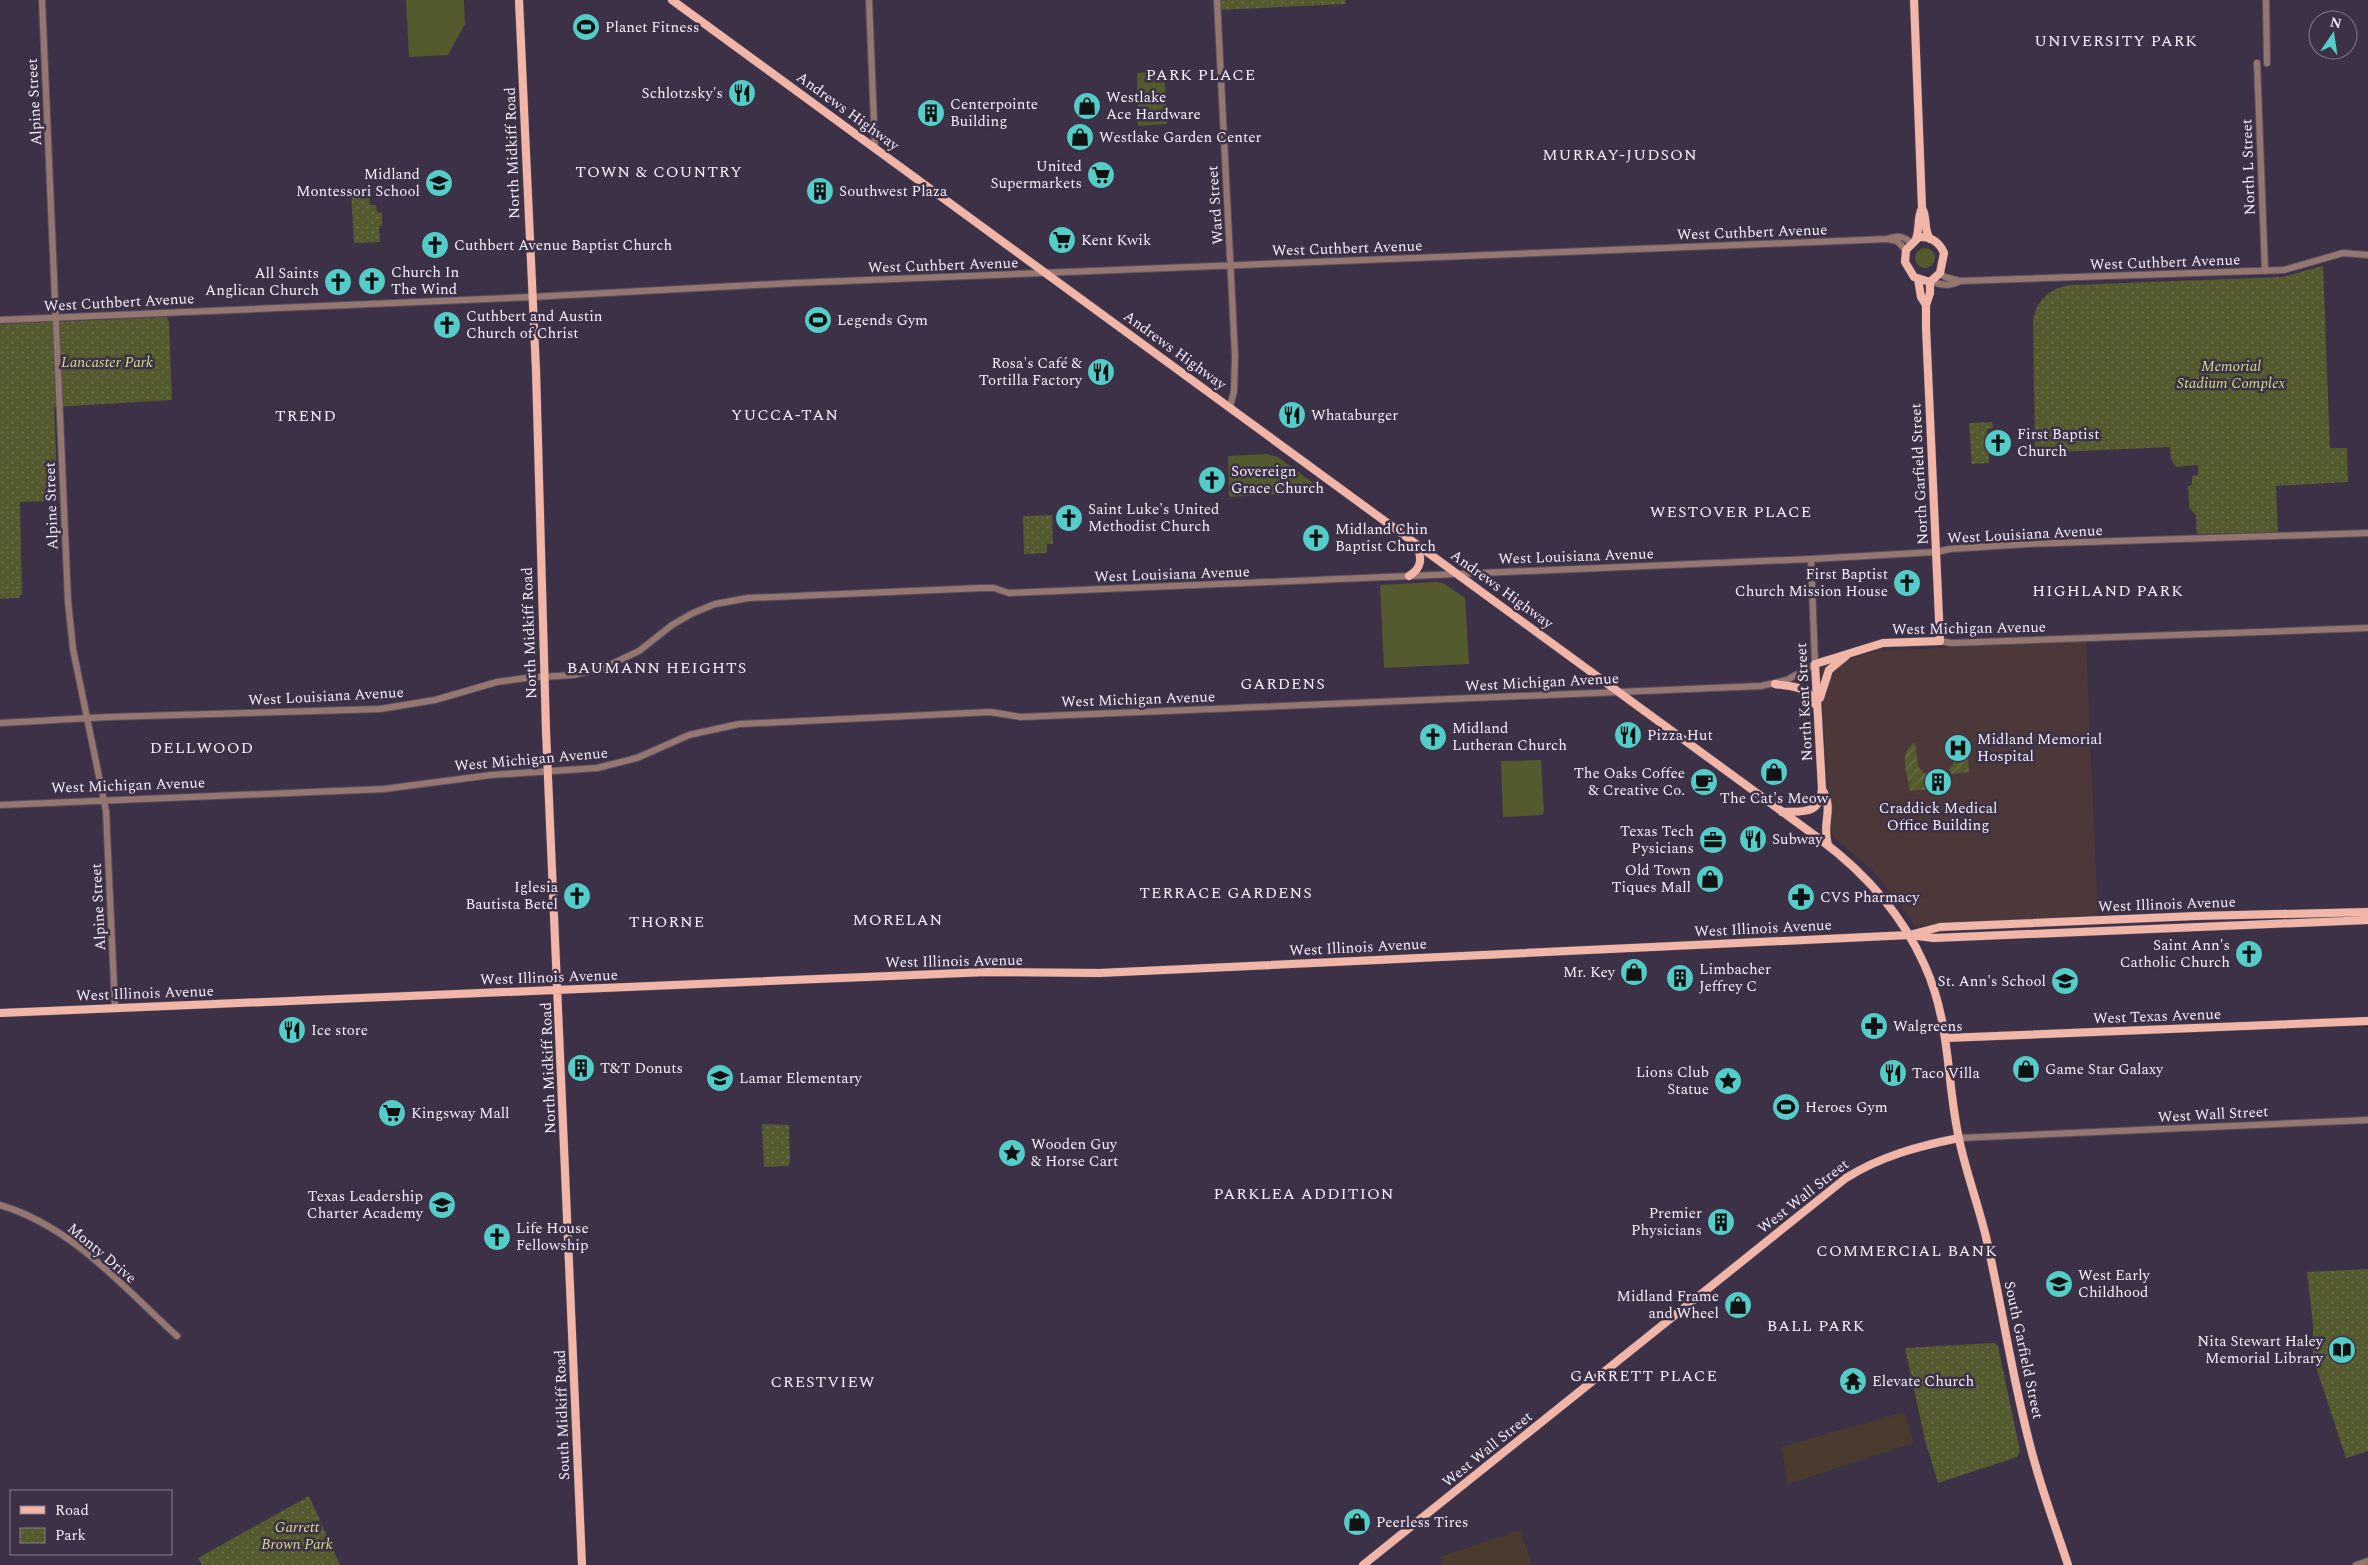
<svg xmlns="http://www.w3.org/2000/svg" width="2368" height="1565" viewBox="0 0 2368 1565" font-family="Spectral,serif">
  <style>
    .industrial { fill: #4a3b2e }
    .medical { fill: #4d3839 }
    .grass { fill: #54592e }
    .park { fill: url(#park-dots) }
    .garden { fill: url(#garden-furrows) }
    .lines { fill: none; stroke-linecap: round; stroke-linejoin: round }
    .minor-casing { stroke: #594f63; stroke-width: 8 }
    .major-casing { stroke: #594f63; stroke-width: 9 }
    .minor { stroke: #957770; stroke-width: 6 }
    .major { stroke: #f2b6a8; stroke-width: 8 }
    .labels { text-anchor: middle; stroke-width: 5; stroke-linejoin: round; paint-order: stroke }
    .poi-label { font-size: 15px; fill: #f4edfb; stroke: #3c3146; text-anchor: start }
    .street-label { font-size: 15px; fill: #f4edfb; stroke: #3c3146 }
    .park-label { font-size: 15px; font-style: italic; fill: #d3dd81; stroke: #3c3146 }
    .neighbourhood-label { font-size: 16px; letter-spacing: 1px; fill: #f4edfb; stroke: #3c3146 }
  </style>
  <defs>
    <pattern id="park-dots" width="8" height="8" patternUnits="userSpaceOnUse" patternTransform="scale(1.25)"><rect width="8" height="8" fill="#54592e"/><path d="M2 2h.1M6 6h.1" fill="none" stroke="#6d714d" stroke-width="1.8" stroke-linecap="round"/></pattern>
    <pattern id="garden-furrows" width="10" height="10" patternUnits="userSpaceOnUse" patternTransform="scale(1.25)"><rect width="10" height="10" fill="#54592e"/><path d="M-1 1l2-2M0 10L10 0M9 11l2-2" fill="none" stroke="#6d714d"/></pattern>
  </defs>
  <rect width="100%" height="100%" fill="#3c3146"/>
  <path class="industrial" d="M1898,1414H1905L1914,1443L1788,1484L1781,1447Z
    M1520,1530L1532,1565H1443L1440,1557Z"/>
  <path class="medical" d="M2086,641L2098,917L1915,926L1901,905L1872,870L1835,838L1829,828L1821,668L1876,651Z"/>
  <path class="grass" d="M406,0H464L465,24L448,55L409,57Z
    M1164,71L1167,124L1138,126L1137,73Z
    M1915 258a10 10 0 1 1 20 0a10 10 0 1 1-20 0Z
    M1266,454L1278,457L1324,491L1229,497L1228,456Z
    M1437,582L1443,583L1465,598L1469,664L1384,668L1380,585Z
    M1541,760L1544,812L1542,815L1503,817L1501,761Z"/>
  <path class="park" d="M1217,0H1345L1346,4L1218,10Z
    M351,190H362L363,195H369L370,205H376L377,212L382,213V226H379L380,242L354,243Z
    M2323,266L2330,448H2347L2348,482L2276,486L2278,532L2197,534L2196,516L2189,507L2188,486L2192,485V476L2198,475V465L2176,467L2171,459L2170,447L2035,453L2033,321C2036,300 2051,287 2071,285L2282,277Z
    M166,317L169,321L172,400L54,407L58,497L54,501L20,502L22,593L19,598L0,599V324Z
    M1992,422L1993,428L1987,429L1989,463L1972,464L1969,423Z
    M1052,515L1053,544H1047V553L1024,554L1023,516Z
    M762,1124L789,1125L790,1162L788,1166L764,1167Z
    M2368,1269V1451L2346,1458L2313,1358V1325L2307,1272Z
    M1994,1343L1998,1346L2020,1451L2017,1457L1938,1483L1925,1440L1905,1348Z
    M309,1496L340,1565H202L198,1558Z"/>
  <path class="garden" d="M1962,741L1963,756H1968L1969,772L1952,774L1949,770L1954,761V746L1957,742Z
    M1915,742L1918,766L1924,773L1933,774L1935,789L1910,791C1908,776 1897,753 1915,742Z"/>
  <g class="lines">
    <g class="minor-casing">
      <path id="minor" d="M42,0L68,601L73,649L106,811L115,1008
        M869,0L875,148
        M1217,0L1235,356L1234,391L1230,407
        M2266,0L2267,63
        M2257,63L2265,271
        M1888,239L1897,241L1906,250
        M1940,273L1945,277L1960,281
        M1931,281C1942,286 1950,286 1960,281L2284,270L2343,253L2368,255
        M0,320L531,297L794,283L1887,239C1897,235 1903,236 1912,243
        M1940,641L1951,643L2368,628
        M0,723L108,717L380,709L435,700L497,682L526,678L573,675L603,668L639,651L672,625L693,613L715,604L748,598L981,588H994L1009,593L1811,559L1936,552L1950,549L2027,544L2368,533
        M0,805L384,789L491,775L597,768L637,758L689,735L739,724L990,712L1021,717L1761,686L1787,680L1815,664L1811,559
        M1959,1138L2368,1120
        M0,1205C72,1226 123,1287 177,1336
        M2356,1565L2368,1561"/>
    </g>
    <g class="major-casing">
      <path id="major" d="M519,0L536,370L546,731L582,1565
        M672,0L1821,840C1865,873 1903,916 1925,966C1951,1024 1946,1079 1959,1139C1966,1172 1978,1204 1986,1237C2002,1306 2012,1377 2030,1445C2040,1486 2055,1525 2068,1565
        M1914,0L1922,208C1928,218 1923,229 1930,239
        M1919,237C1931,236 1940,243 1944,253L1940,273L1930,282L1914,277L1905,262L1906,250Z
        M1916,239C1920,228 1917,218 1922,208
        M1918,279L1921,297L1926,305
        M1409,576C1422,568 1422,559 1417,545
        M1775,684C1792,687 1808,685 1815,704
        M1820,698L1829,670L1846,656
        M1822,789C1835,810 1821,822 1828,845
        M1782,812C1803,811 1820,815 1822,789L1815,664L1883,643L1940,641L1926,327V305L1930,293V282
        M1913,934L1940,927L2196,916L2368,912
        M0,1013L987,972L1099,973L1909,935L1934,938L2368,920
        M1946,1038L2368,1021
        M1363,1565L1846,1178C1881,1156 1919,1146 1959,1138"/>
    </g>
    <use href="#minor" class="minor"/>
    <use href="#major" class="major"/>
  </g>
  <defs>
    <g id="stadium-disc" transform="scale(1.4375)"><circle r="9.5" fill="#54cdc8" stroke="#3c3146"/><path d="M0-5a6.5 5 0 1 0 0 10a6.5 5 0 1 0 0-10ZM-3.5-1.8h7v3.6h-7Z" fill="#111"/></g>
    <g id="restaurant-disc" transform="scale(1.4375)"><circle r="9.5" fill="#54cdc8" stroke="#3c3146"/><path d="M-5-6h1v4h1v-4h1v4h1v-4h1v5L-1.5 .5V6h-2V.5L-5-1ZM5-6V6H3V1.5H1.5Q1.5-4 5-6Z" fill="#111"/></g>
    <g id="shop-disc" transform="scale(1.4375)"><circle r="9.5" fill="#54cdc8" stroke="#3c3146"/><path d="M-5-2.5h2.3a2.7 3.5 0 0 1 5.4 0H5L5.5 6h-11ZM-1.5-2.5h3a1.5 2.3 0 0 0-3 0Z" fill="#111"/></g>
    <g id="building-disc" transform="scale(1.4375)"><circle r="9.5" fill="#54cdc8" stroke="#3c3146"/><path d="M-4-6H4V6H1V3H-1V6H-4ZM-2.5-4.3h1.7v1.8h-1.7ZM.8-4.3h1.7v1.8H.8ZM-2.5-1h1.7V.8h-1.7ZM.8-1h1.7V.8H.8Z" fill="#111"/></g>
    <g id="supermarket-disc" transform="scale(1.4375)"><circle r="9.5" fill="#54cdc8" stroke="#3c3146"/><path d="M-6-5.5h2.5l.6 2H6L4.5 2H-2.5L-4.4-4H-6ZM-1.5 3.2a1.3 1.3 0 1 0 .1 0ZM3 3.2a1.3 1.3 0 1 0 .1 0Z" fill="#111"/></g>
    <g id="school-disc" transform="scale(1.4375)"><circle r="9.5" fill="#54cdc8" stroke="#3c3146"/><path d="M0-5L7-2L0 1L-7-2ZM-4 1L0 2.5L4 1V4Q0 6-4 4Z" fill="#111"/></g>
    <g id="church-disc" transform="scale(1.4375)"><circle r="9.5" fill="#54cdc8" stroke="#3c3146"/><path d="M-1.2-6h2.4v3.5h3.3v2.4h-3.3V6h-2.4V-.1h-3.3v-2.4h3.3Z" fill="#111"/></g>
    <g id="hospital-disc" transform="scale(1.4375)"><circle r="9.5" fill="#54cdc8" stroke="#3c3146"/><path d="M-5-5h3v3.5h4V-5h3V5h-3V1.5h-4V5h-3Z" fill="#111"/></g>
    <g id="cafe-disc" transform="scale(1.4375)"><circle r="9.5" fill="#54cdc8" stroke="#3c3146"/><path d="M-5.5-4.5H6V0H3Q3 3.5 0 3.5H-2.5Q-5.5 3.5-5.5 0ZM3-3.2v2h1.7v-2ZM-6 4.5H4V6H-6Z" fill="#111"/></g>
    <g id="office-disc" transform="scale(1.4375)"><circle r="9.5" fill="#54cdc8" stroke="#3c3146"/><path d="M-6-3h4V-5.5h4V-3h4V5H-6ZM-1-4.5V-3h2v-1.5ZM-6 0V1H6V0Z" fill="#111"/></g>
    <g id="pharmacy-disc" transform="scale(1.4375)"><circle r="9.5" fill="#54cdc8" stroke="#3c3146"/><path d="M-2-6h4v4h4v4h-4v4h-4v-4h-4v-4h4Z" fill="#111"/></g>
    <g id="sight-disc" transform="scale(1.4375)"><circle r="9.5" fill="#54cdc8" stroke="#3c3146"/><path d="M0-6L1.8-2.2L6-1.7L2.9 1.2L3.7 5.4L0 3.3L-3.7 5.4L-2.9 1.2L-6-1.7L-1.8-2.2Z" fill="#111"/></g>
    <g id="library-disc" transform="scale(1.4375)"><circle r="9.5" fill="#54cdc8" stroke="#3c3146"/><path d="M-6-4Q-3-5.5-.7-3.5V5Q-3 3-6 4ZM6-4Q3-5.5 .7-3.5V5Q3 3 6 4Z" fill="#111"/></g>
    <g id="temple-disc" transform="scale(1.4375)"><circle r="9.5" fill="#54cdc8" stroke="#3c3146"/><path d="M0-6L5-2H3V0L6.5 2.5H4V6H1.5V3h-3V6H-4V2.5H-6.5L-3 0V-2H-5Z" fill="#111"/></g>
  </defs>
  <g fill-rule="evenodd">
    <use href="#stadium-disc" x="586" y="27"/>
    <use href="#restaurant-disc" x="742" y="93"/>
    <use href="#shop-disc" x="1087" y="106"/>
    <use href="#building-disc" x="931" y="113"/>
    <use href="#shop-disc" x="1080" y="137"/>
    <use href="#supermarket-disc" x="1101" y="175"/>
    <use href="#school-disc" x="439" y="183"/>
    <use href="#building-disc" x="820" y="191"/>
    <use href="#supermarket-disc" x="1062" y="240"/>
    <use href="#church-disc" x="435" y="245"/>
    <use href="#church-disc" x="372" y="281"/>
    <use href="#church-disc" x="338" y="282"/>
    <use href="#stadium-disc" x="818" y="320"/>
    <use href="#church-disc" x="447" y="325"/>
    <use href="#restaurant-disc" x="1101" y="372"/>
    <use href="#restaurant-disc" x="1292" y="415"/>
    <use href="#church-disc" x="1998" y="443"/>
    <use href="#church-disc" x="1212" y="480"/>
    <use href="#church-disc" x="1069" y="518"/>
    <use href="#church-disc" x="1316" y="538"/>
    <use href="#church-disc" x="1907" y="583"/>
    <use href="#restaurant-disc" x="1628" y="735"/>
    <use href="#church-disc" x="1433" y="737"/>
    <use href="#hospital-disc" x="1958" y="748"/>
    <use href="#shop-disc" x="1774" y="772"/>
    <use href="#cafe-disc" x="1704" y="782"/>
    <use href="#building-disc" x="1938" y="782"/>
    <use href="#restaurant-disc" x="1753" y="839"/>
    <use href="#office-disc" x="1713" y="840"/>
    <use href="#shop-disc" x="1710" y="879"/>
    <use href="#church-disc" x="577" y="896"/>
    <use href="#pharmacy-disc" x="1801" y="897"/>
    <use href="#church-disc" x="2249" y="954"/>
    <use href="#shop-disc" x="1634" y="972"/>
    <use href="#building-disc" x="1680" y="978"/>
    <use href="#school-disc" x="2065" y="981"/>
    <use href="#pharmacy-disc" x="1874" y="1026"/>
    <use href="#restaurant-disc" x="292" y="1030"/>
    <use href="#building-disc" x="581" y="1068"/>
    <use href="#shop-disc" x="2026" y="1069"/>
    <use href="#restaurant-disc" x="1893" y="1073"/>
    <use href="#school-disc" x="720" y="1078"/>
    <use href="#sight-disc" x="1728" y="1081"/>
    <use href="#stadium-disc" x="1786" y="1107"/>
    <use href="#supermarket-disc" x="392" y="1113"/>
    <use href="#sight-disc" x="1012" y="1153"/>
    <use href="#school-disc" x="442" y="1205"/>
    <use href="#building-disc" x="1721" y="1222"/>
    <use href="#church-disc" x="497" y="1237"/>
    <use href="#school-disc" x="2059" y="1284"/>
    <use href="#shop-disc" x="1738" y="1305"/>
    <use href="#library-disc" x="2342" y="1350"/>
    <use href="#temple-disc" x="1853" y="1381"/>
    <use href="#shop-disc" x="1357" y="1522"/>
  </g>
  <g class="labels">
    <g class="poi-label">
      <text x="605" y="32">Planet Fitness</text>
      <text x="723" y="98" text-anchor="end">Schlotzsky's</text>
      <text x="1106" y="102">Westlake<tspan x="1106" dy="17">Ace Hardware</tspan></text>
      <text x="950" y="109">Centerpointe<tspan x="950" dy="17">Building</tspan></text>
      <text x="1099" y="142">Westlake Garden Center</text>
      <text x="1082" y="171" text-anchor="end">United<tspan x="1082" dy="17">Supermarkets</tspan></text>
      <text x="420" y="179" text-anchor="end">Midland<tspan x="420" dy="17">Montessori School</tspan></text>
      <text x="839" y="196">Southwest Plaza</text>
      <text x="1081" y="245">Kent Kwik</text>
      <text x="454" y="250">Cuthbert Avenue Baptist Church</text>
      <text x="391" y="277">Church In<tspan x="391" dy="17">The Wind</tspan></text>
      <text x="319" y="278" text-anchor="end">All Saints<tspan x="319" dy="17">Anglican Church</tspan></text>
      <text x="466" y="321">Cuthbert and Austin<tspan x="466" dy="17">Church of Christ</tspan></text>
      <text x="837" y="325">Legends Gym</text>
      <text x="1082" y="368" text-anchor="end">Rosa's Café &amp;<tspan x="1082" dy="17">Tortilla Factory</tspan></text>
      <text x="1311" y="420">Whataburger</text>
      <text x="2017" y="439">First Baptist<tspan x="2017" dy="17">Church</tspan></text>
      <text x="1231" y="476">Sovereign<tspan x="1231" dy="17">Grace Church</tspan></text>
      <text x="1088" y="514">Saint Luke's United<tspan x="1088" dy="17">Methodist Church</tspan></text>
      <text x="1335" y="534">Midland Chin<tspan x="1335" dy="17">Baptist Church</tspan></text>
      <text x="1888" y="579" text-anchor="end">First Baptist<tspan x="1888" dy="17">Church Mission House</tspan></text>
      <text x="1452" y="733">Midland<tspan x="1452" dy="17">Lutheran Church</tspan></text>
      <text x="1647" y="740">Pizza Hut</text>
      <text x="1977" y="744">Midland Memorial<tspan x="1977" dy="17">Hospital</tspan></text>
      <text x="1685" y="778" text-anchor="end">The Oaks Coffee<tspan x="1685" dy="17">&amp; Creative Co.</tspan></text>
      <text x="1774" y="803" text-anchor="middle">The Cat's Meow</text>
      <text x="1938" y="813" text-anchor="middle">Craddick Medical<tspan x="1938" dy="17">Office Building</tspan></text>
      <text x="1694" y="836" text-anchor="end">Texas Tech<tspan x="1694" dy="17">Pysicians</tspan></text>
      <text x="1772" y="844">Subway</text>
      <text x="1691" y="875" text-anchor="end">Old Town<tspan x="1691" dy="17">Tiques Mall</tspan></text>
      <text x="558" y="892" text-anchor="end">Iglesia<tspan x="558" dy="17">Bautista Betel</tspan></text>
      <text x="1820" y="902">CVS Pharmacy</text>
      <text x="2230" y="950" text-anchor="end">Saint Ann's<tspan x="2230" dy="17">Catholic Church</tspan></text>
      <text x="1699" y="974">Limbacher<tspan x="1699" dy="17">Jeffrey C</tspan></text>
      <text x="1615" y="977" text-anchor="end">Mr. Key</text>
      <text x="2046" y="986" text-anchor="end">St. Ann's School</text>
      <text x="1893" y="1031">Walgreens</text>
      <text x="311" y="1035">Ice store</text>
      <text x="600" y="1073">T&amp;T Donuts</text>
      <text x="2045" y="1074">Game Star Galaxy</text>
      <text x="1709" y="1077" text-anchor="end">Lions Club<tspan x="1709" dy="17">Statue</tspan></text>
      <text x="1912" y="1078">Taco Villa</text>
      <text x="739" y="1083">Lamar Elementary</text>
      <text x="1805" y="1112">Heroes Gym</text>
      <text x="411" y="1118">Kingsway Mall</text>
      <text x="1031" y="1149">Wooden Guy<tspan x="1031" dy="17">&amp; Horse Cart</tspan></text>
      <text x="423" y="1201" text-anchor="end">Texas Leadership<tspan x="423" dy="17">Charter Academy</tspan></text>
      <text x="1702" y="1218" text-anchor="end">Premier<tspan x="1702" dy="17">Physicians</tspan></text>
      <text x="516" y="1233">Life House<tspan x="516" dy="17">Fellowship</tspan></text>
      <text x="2078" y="1280">West Early<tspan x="2078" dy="17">Childhood</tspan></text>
      <text x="1719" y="1301" text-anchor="end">Midland Frame<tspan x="1719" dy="17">and Wheel</tspan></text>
      <text x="2323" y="1346" text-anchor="end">Nita Stewart Haley<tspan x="2323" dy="17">Memorial Library</tspan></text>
      <text x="1872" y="1386">Elevate Church</text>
      <text x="1376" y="1527">Peerless Tires</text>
    </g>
    <g class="street-label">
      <text transform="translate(34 102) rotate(-93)" y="5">Alpine Street</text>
      <text transform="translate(848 111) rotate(36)" y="5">Andrews Highway</text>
      <text transform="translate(512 153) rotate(-92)" y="5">North Midkiff Road</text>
      <text transform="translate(2248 167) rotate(-92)" y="5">North L Street</text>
      <text transform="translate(1215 205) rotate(-94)" y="5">Ward Street</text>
      <text transform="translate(1752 232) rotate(-2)" y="5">West Cuthbert Avenue</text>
      <text transform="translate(1347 248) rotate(-2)" y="5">West Cuthbert Avenue</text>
      <text transform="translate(2165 262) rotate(-2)" y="5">West Cuthbert Avenue</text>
      <text transform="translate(943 265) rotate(-2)" y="5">West Cuthbert Avenue</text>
      <text transform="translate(119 302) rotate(-3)" y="5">West Cuthbert Avenue</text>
      <text transform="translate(1175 350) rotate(36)" y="5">Andrews Highway</text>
      <text transform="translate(1919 474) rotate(-93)" y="5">North Garfield Street</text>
      <text transform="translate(51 506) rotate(-92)" y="5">Alpine Street</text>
      <text transform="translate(2025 534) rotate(-3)" y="5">West Louisiana Avenue</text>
      <text transform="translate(1576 556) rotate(-2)" y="5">West Louisiana Avenue</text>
      <text transform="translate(1172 574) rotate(-2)" y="5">West Louisiana Avenue</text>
      <text transform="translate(1502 589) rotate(36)" y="5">Andrews Highway</text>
      <text transform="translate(1969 628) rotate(-1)" y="5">West Michigan Avenue</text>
      <text transform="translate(529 633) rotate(-92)" y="5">North Midkiff Road</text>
      <text transform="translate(1542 682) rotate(-3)" y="5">West Michigan Avenue</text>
      <text transform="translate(326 696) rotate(-3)" y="5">West Louisiana Avenue</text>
      <text transform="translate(1138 699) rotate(-2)" y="5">West Michigan Avenue</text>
      <text transform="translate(1804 702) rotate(-93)" y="5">North Kent Street</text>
      <text transform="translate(531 759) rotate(-5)" y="5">West Michigan Avenue</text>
      <text transform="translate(128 785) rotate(-2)" y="5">West Michigan Avenue</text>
      <text transform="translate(2167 904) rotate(-2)" y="5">West Illinois Avenue</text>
      <text transform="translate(98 907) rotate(-93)" y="5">Alpine Street</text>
      <text transform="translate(1763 928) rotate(-3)" y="5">West Illinois Avenue</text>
      <text transform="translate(1358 947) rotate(-3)" y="5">West Illinois Avenue</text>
      <text transform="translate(954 961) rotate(-1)" y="5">West Illinois Avenue</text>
      <text transform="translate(549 977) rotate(-2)" y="5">West Illinois Avenue</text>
      <text transform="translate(145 993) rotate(-2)" y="5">West Illinois Avenue</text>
      <text transform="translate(2157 1016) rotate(-2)" y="5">West Texas Avenue</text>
      <text transform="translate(548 1068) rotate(-92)" y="5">North Midkiff Road</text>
      <text transform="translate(2213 1114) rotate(-3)" y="5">West Wall Street</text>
      <text transform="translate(1803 1196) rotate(-38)" y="5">West Wall Street</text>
      <text transform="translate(102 1253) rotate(40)" y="5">Monty Drive</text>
      <text transform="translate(2024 1350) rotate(78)" y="5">South Garfield Street</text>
      <text transform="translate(562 1415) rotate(-92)" y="5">South Midkiff Road</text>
      <text transform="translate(1487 1449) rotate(-39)" y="5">West Wall Street</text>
    </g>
    <g class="park-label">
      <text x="107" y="367">Lancaster Park</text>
      <text x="2231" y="371">Memorial<tspan x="2231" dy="17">Stadium Complex</tspan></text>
      <text x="297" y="1532">Garrett<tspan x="297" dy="17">Brown Park</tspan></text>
    </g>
    <g class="neighbourhood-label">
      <text x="2116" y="46">UNIVERSITY PARK</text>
      <text x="1201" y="80">PARK PLACE</text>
      <text x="1620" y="160">MURRAY-JUDSON</text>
      <text x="659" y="177">TOWN &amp; COUNTRY</text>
      <text x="785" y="420">YUCCA-TAN</text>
      <text x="306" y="421">TREND</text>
      <text x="1731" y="517">WESTOVER PLACE</text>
      <text x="2108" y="596">HIGHLAND PARK</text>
      <text x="657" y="673">BAUMANN HEIGHTS</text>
      <text x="1283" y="689">GARDENS</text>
      <text x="202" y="753">DELLWOOD</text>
      <text x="1226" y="898">TERRACE GARDENS</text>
      <text x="898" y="925">MORELAN</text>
      <text x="667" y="927">THORNE</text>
      <text x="1304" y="1199">PARKLEA ADDITION</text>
      <text x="1907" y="1256">COMMERCIAL BANK</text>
      <text x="1816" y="1331">BALL PARK</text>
      <text x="1644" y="1381">GARRETT PLACE</text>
      <text x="823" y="1387">CRESTVIEW</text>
    </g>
  </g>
  <rect x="10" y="1490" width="162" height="65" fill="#3c3146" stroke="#867c8e"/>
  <rect x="20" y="1506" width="25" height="8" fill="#f2b6a8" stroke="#867c8e"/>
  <text x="55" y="1515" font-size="15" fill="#f4edfb">Road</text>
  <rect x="20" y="1528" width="25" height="15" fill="url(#park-dots)" stroke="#867c8e"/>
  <text x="55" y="1540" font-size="15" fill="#f4edfb">Park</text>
  <g transform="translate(2333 35) rotate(13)"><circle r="24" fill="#3c3146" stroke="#867c8e"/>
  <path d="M0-4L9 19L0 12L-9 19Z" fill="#54cdc8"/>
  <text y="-8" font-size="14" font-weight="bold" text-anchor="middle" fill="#f4edfb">N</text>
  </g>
</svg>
